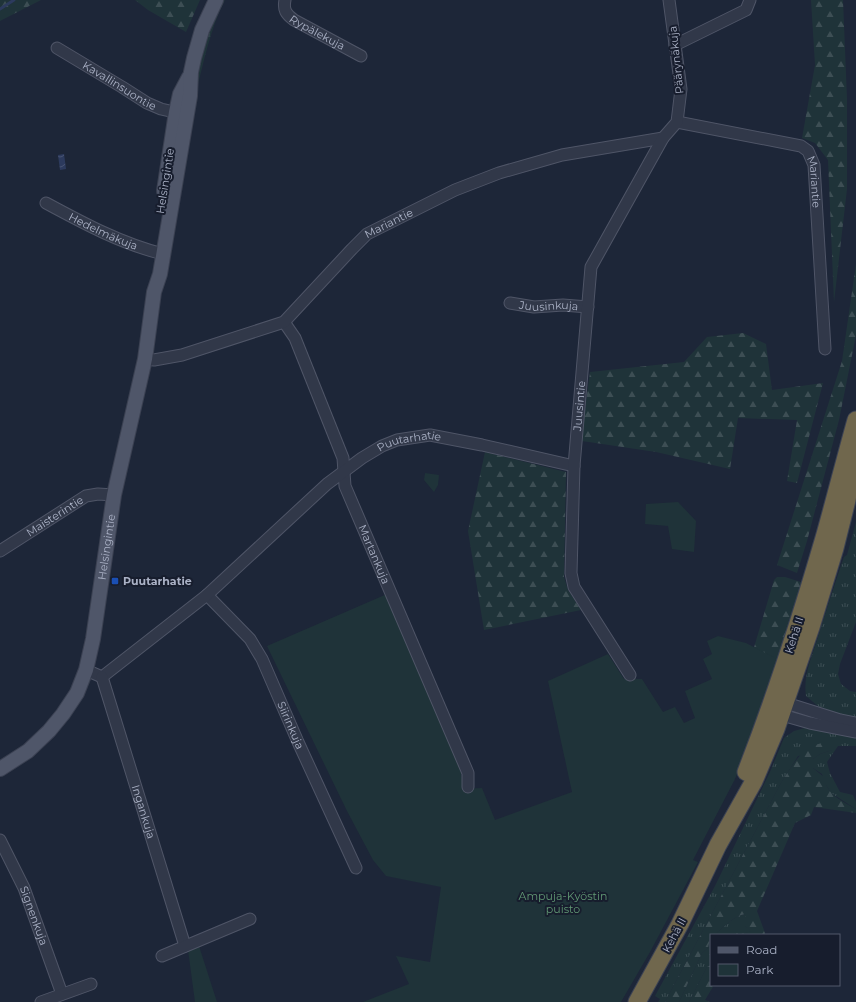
<svg xmlns="http://www.w3.org/2000/svg" width="856" height="1002" viewBox="0 0 856 1002" font-family="Montserrat,sans-serif">
  <style>
    .grass { fill: url(#grass-tufts) }
    .forest { fill: url(#forest-firs) }
    .green { fill: #1f3339 }
    .water { fill: url(#water-waves) }
    .lines { fill: none; stroke-linecap: round; stroke-linejoin: round }
    .stream { stroke: #2c3a5d; stroke-width: 3 }
    .minor-casing { stroke: #4f5567; stroke-width: 13 }
    .major-casing { stroke: #3b4152; stroke-width: 16 }
    .highway-casing { stroke: #3c4253; stroke-width: 19 }
    .minor { stroke: #313849; stroke-width: 11 }
    .major { stroke: #4f5669; stroke-width: 14 }
    .highway { stroke: #70674d; stroke-width: 17 }
    .transit-dot { fill: #1a4fb4; stroke: #171d2d; stroke-width: 1.5 }
    .labels { text-anchor: middle; stroke-width: 4; stroke-linejoin: round; paint-order: stroke }
    .street-label { font-size: 11px; fill: #abb2c6; stroke: #171d2d }
    .poi-label { font-size: 11px; font-weight: bold; fill: #abb2c6; stroke: #171d2d; text-anchor: start }
    .park-label { font-size: 11px; fill: #619874; stroke: #171d2d }
  </style>
  <defs>
    <pattern id="grass-tufts" width="24" height="20" patternUnits="userSpaceOnUse"><rect width="24" height="20" fill="#1f3339"/><path d="M3 7l-1-3M5 7V3M7 7l1-3M15 17l-1-3M17 17v-4M19 17l1-3" fill="none" stroke="#3d4e54"/></pattern>
    <pattern id="forest-firs" width="22" height="20" patternUnits="userSpaceOnUse"><rect width="22" height="20" fill="#1f3339"/><path d="M5 1l3.5 6h-7zM16 11l3.5 6h-7z" fill="#3d4e54"/></pattern>
    <pattern id="water-waves" width="16" height="10" patternUnits="userSpaceOnUse"><rect width="16" height="10" fill="#2c3a5d"/><path d="M0 5q4-4 8 0t8 0" fill="none" stroke="#485473"/></pattern>
  </defs>
  <rect width="100%" height="100%" fill="#1d2638"/>
  <path class="grass" d="M223,0H225C210,29 204,61 196,92L193,91C201,60 208,29 223,0Z
    M856,522V622L840,664L838,674L841,684L850,691L856,692V717L841,715L819,707L806,696C803,676 812,656 818,637C826,610 835,584 844,557L847,555Z
    M805,728L856,736V746H838L827,762L830,773L840,792L853,795L856,802V809L831,793L825,783L822,774L813,768V759L820,754L832,750L798,756L781,783L665,1002H658L660,999L655,996L715,886L770,772L784,738L794,731Z
    M745,914V926L752,931L738,935H714C723,928 733,916 745,914Z
    M711,938V965L707,967L689,1002H679L702,953L708,948Z"/>
  <path class="forest" d="M0,0H41L0,21Z
    M135,0H200L186,32L148,10Z
    M811,0H843L847,99V189L834,302L828,160L815,143L802,138L815,65Z
    M856,264V335L839,420L807,541L797,573L777,565L842,361Z
    M743,333L766,344L772,390L823,383L797,483L787,481L797,420L738,418L730,469L656,452L582,441L584,417L590,372L684,362L707,337Z
    M485,452L566,472L564,577L568,590L581,610L484,630L468,531Z
    M777,577H785L804,583L765,702L734,781L747,671L774,580Z
    M825,742L831,743L834,746L832,750L820,754L813,759V768L825,778C825,794 844,802 856,809V813L814,807L811,815L795,823L757,911L765,933L764,935H738L751,931L745,926V914C733,916 723,928 714,935H711L708,948L702,953L679,1002H665L781,783C794,763 800,748 825,742Z
    M711,965V985H714L705,1000L710,1002H689L707,967Z"/>
  <path class="green" d="M425,473L439,475L438,485L434,492L424,480Z
    M678,502L696,521L694,552L672,549L668,526L645,524L646,504Z
    M387,594L461,771L463,789L482,788L495,820L572,792L548,681L608,654L624,679H642L663,712L675,707L684,723L695,718L685,691L712,679L703,659L712,654L707,641L718,636L746,643L779,660L751,739L734,781L693,860L698,862L650,952L621,1002H363L409,984L396,956L430,962L441,887L386,876L373,860L347,811L267,646Z
    M199,946L217,1002H195L188,950Z"/>
  <path class="water" d="M64,154L66,169L60,170L58,155Z"/>
  <g class="lines">
    <path class="stream" d="M0,9L14,0"/>
    <g class="minor-casing">
      <g id="minor">
        <path id="s1" d="M285,0C283,10 286,14 294,20L361,56"/>
        <path d="M675,45L746,10L750,0"/>
        <path id="s2" d="M57,48L122,87L147,103L161,109L183,114"/>
        <path id="s3" d="M677,122L801,146L808,151L814,165L825,349"/>
        <path id="s4" d="M46,203C83,223 122,244 163,254"/>
        <path id="s5" d="M510,303L534,307L563,305L588,307"/>
        <path id="s6" d="M284,322L295,338L343,458L345,486L468,773V787"/>
        <path id="s7" d="M145,359L154,360L182,355L284,322L352,249L367,234L455,190L499,173L562,155L663,138"/>
        <path id="s8" d="M0,551L86,496L98,494L114,495"/>
        <path id="s9" d="M207,595L250,639L262,659L298,742L356,868"/>
        <path id="s10" d="M86,670L102,677L207,595L327,484L362,458L382,446L397,440L430,435L482,445L574,466"/>
        <path id="s11" d="M630,675L574,587L571,573L574,466L591,267L663,138L677,122L681,89L669,0"/>
        <path id="s12" d="M102,677L185,946"/>
        <path d="M780,703H786L840,720L856,723"/>
        <path d="M777,709L782,715L810,723L856,732"/>
        <path id="s13" d="M0,840L24,888L62,994"/>
        <path d="M162,956L250,919"/>
        <path d="M41,1002L91,984"/>
      </g>
    </g>
    <g class="major-casing">
      <g id="major">
        <path d="M164,191L176,112L180,94L189,77"/>
        <path id="s14" d="M0,769L28,751L49,731L63,714L77,693L86,670L93,639L114,495L145,359L154,292L160,274L190,96L191,72L194,58L202,30L216,0"/>
      </g>
    </g>
    <g class="highway-casing">
      <path id="highway" d="M746,772C776,695 801,617 824,538C835,499 845,459 856,420
        M637,1002L680,924L718,845L754,781L776,729L811,627L835,548L847,500L856,450"/>
    </g>
    <use href="#minor" class="minor"/>
    <use href="#major" class="major"/>
    <use href="#highway" class="highway"/>
  </g>
  <rect class="transit-dot" x="111" y="577" width="8" height="8" rx="2"/>
  <g class="labels">
    <g class="street-label">
      <text dy="4" stroke="none"><textPath href="#s1" startOffset="50">Rypälekuja</textPath></text>
      <text transform="translate(676 60) rotate(-96)" y="4">Päärynäkuja</text>
      <text dy="4" stroke="none"><textPath href="#s2" startOffset="73">Kavallinsuontie</textPath></text>
      <text transform="translate(165 181) rotate(-81)" y="4">Helsingintie</text>
      <text dy="4" stroke="none"><textPath href="#s3" startOffset="167">Mariantie</textPath></text>
      <text dy="4" stroke="none"><textPath href="#s7" startOffset="290">Mariantie</textPath></text>
      <text dy="4" stroke="none"><textPath href="#s4" startOffset="64">Hedelmäkuja</textPath></text>
      <text dy="4" stroke="none"><textPath href="#s5" startOffset="39">Juusinkuja</textPath></text>
      <text dy="4" stroke="none"><textPath href="#s11" startOffset="286">Juusintie</textPath></text>
      <text dy="4" stroke="none"><textPath href="#s10" startOffset="409">Puutarhatie</textPath></text>
      <text dy="4" stroke="none"><textPath href="#s8" startOffset="65">Maisterintie</textPath></text>
      <text dy="4" stroke="none"><textPath href="#s14" startOffset="259">Helsingintie</textPath></text>
      <text dy="4" stroke="none"><textPath href="#s6" startOffset="251">Martankuja</textPath></text>
      <text transform="translate(794 635) rotate(-72)" y="4">Kehä II</text>
      <text dy="4" stroke="none"><textPath href="#s9" startOffset="157">Siirinkuja</textPath></text>
      <text dy="4" stroke="none"><textPath href="#s12" startOffset="141">Ingankuja</textPath></text>
      <text dy="4" stroke="none"><textPath href="#s13" startOffset="83">Signenkuja</textPath></text>
      <text transform="translate(674 935) rotate(-62)" y="4">Kehä II</text>
    </g>
    <g class="poi-label">
      <text x="123" y="585">Puutarhatie</text>
    </g>
    <g class="park-label">
      <text x="563" y="900">Ampuja-Kyöstin<tspan x="563" dy="13">puisto</tspan></text>
    </g>
  </g>
  <rect x="710" y="934" width="130" height="52" fill="#171d2d" stroke="#52596a"/>
  <rect x="718" y="947" width="20" height="6" fill="#4f5669" stroke="#52596a"/>
  <text x="746" y="954" font-size="12" fill="#abb2c6">Road</text>
  <rect x="718" y="964" width="20" height="12" fill="#1f3339" stroke="#52596a"/>
  <text x="746" y="974" font-size="12" fill="#abb2c6">Park</text>
</svg>
